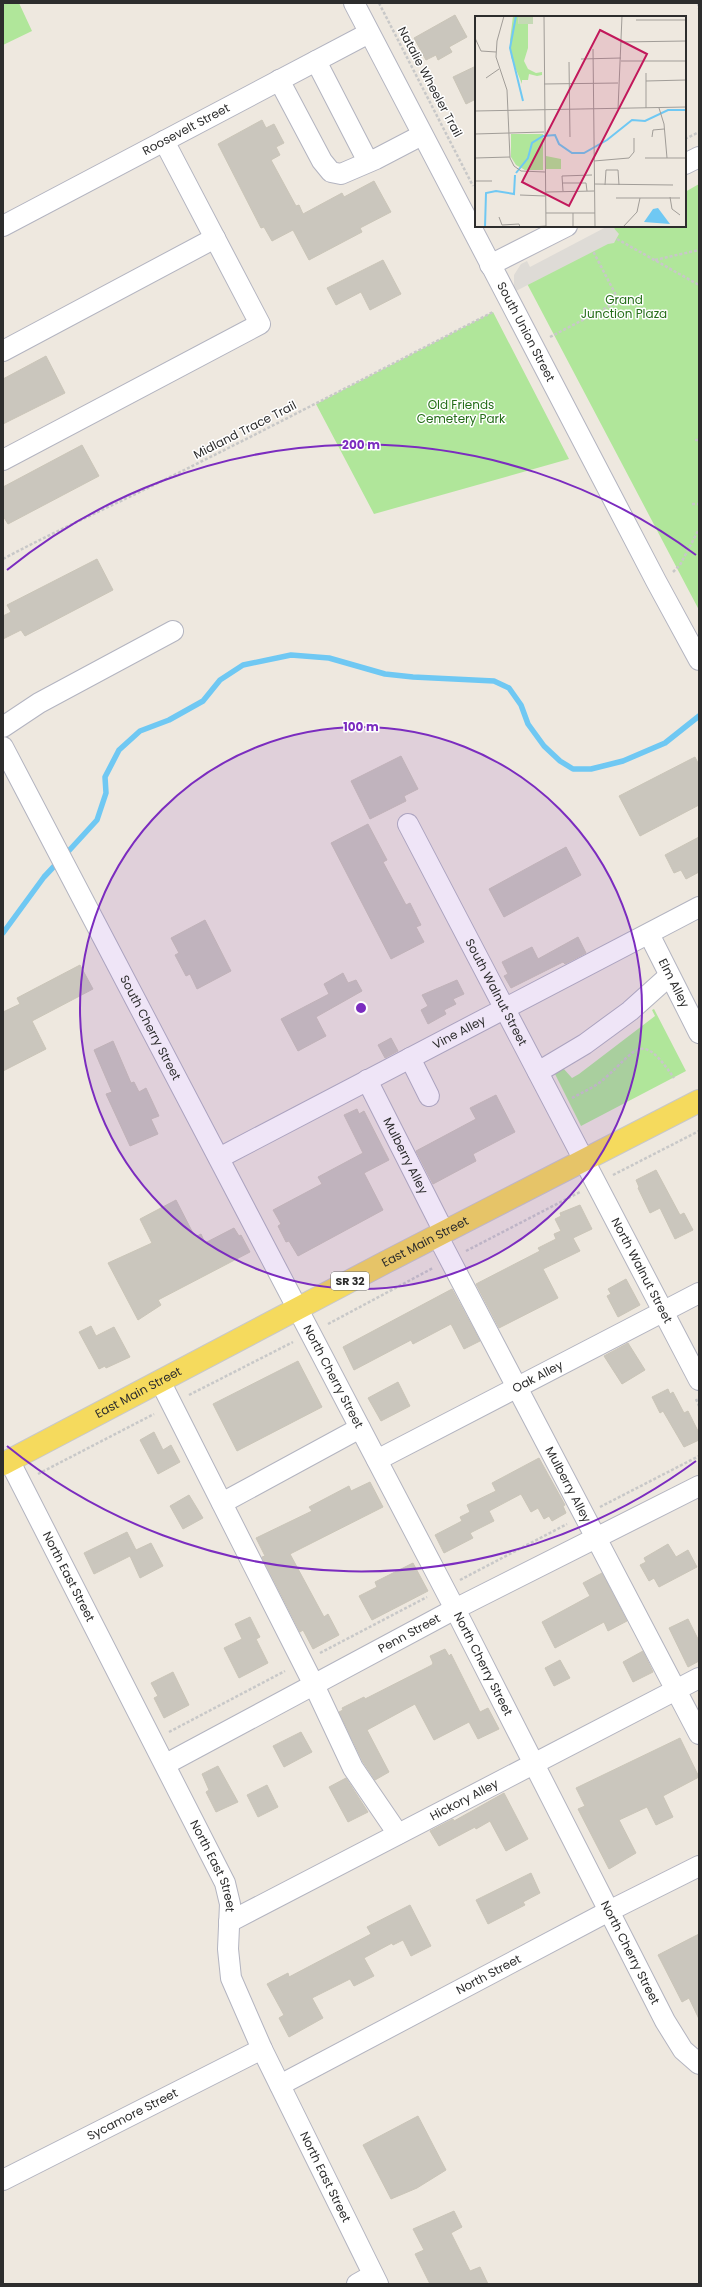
<svg xmlns="http://www.w3.org/2000/svg" width="702" height="2287" viewBox="0 0 702 2287" font-family="Poppins,sans-serif">
  <style>
    .green { fill: #b0e69a }
    .plaza { fill: #dedbd6 }
    .lines { fill: none; stroke-linecap: round; stroke-linejoin: round }
    .stream { stroke: #6fc8f3; stroke-width: 5.5 }
    .building { fill: #cac6bd; stroke: #cac5b8 }
    .minor-casing { stroke: #b3b4c0; stroke-width: 22 }
    .major-casing { stroke: #c8c8c8; stroke-width: 24 }
    .path { stroke: #c8c8c8; stroke-width: 2.5; stroke-dasharray: 3 2; stroke-linecap: butt }
    .minor { stroke: #fff; stroke-width: 20 }
    .major { stroke: #f5da5d; stroke-width: 22 }
    .ring { fill: none; stroke: #7b2cbf; stroke-width: 2 }
    .labels { text-anchor: middle; stroke-width: 3; stroke-linejoin: round; paint-order: stroke }
    .shield { fill: #fff; stroke: #6c6c6c; stroke-width: 1 }
    .shield-label { font-size: 11px; font-weight: bold; fill: #2d2d2d }
    .street-label { font-size: 12px; fill: #2d2d2d; stroke: #fff }
    .park-label { font-size: 12px; fill: #256e19; stroke: #fff }
    .inset-river { fill: none; stroke: #6fc8f3; stroke-width: 2 }
    .inset-road { fill: none; stroke: #a19d98; stroke-width: 1 }
    .view { fill: #c2185b; fill-opacity: 0.15; stroke: #c2185b; stroke-width: 2 }
    .inset-edge { fill: none; stroke: #2d2d2d; stroke-width: 2 }
    .centre { fill: #7b2cbf; stroke: #fff; stroke-width: 2 }
    .ring-label { font-size: 12px; text-anchor: middle; font-weight: bold; fill: #7b2cbf; stroke: #fff; stroke-width: 3; stroke-linejoin: round; paint-order: stroke }
  </style>
  <rect width="100%" height="100%" fill="#eee8df"/>
  <path class="green" d="M3,3H19L32,31L3,45Z
    M699,184V610L523,276L619,226H685V192Z
    M493,312L569,459L374,514L316,404Z
    M654,1009L686,1071L581,1126L554,1072L563,1068L572,1078L579,1074L655,1016L652,1010Z"/>
  <path class="plaza" d="M608,226H612L619,234L614,243L608,244L514,292V275L521,264L527,261L530,267Z"/>
  <g class="lines">
    <path class="stream" d="M65,855L97,820L106,793L105,777L119,750L140,731L169,720L203,701L220,680L243,665L291,655L329,658L385,674L413,677L494,681L509,688L521,705L528,724L544,746L560,761L573,769H591L623,761L665,743L699,716
      M3,933L44,877L59,861"/>
  </g>
  <path class="building" d="M455,15L467,37L449,47L452,52L438,60L436,55L426,60L414,38Z
    M476,66V99L466,104L453,77Z
    M262,120L266,128L274,124L284,143L276,147L280,155L271,160L296,206L299,205L303,214L342,193L344,197L374,181L391,212L360,228L362,232L309,260L293,230L272,241L264,227L261,228L218,144Z
    M383,260L401,294L370,310L361,292L336,305L327,288Z
    M46,356L65,393L3,424V379Z
    M82,445L99,476L8,524L3,516V487Z
    M97,559L113,590L25,636L21,630L3,639V616L11,612L7,605Z
    M401,756L418,789L404,796L406,801L370,819L351,781Z
    M695,757L699,765V805L640,836L619,796Z
    M368,824L387,860L383,862L406,905L410,903L421,925L416,927L424,942L391,959L331,843Z
    M699,837V872L686,879L681,870L674,873L665,855Z
    M566,847L581,875L504,917L489,889Z
    M205,920L231,971L197,989L190,974L186,976L175,955L179,953L171,938Z
    M578,937L586,953L565,964L563,962L511,988L504,976L508,974L502,962L532,947L538,959Z
    M80,965L93,989L32,1021L46,1049L3,1071V1012L20,1004L17,998Z
    M343,973L348,983L356,980L362,991L316,1017L326,1036L298,1051L281,1019L329,994L324,984Z
    M457,980L464,994L453,999L456,1004L444,1010L446,1014L428,1024L421,1010L428,1006L422,995Z
    M391,1038L398,1051L385,1058L378,1045Z
    M113,1041L131,1083L134,1082L139,1092L146,1088L159,1116L151,1119L158,1134L130,1146L106,1094L112,1092L94,1050Z
    M496,1095L515,1132L473,1154L476,1161L433,1184L416,1151L476,1119L470,1108Z
    M357,1109L359,1114L364,1111L389,1160L364,1173L383,1210L298,1256L289,1241L286,1242L278,1226L281,1224L273,1210L322,1184L318,1177L363,1153L344,1115Z
    M656,1170L680,1215L684,1213L693,1230L675,1239L660,1208L650,1213L638,1188L639,1187L636,1180Z
    M176,1200L195,1237L201,1234L205,1243L234,1228L239,1236L241,1235L250,1252L158,1300L161,1305L138,1320L108,1263L152,1243L140,1219Z
    M580,1205L592,1229L573,1238L580,1251L543,1269L558,1298L499,1328L476,1284L540,1251L538,1248L556,1239L554,1234L561,1231L555,1219L561,1216L560,1213Z
    M626,1279L640,1305L618,1317L607,1296L611,1294L608,1289Z
    M452,1289L480,1341L464,1349L451,1324L413,1344L411,1340L354,1370L343,1347Z
    M91,1326L96,1336L114,1327L130,1357L106,1368L105,1366L99,1369L79,1332Z
    M628,1343L645,1370L622,1384L604,1356Z
    M298,1361L322,1407L237,1451L213,1404Z
    M398,1382L410,1406L381,1421L368,1398Z
    M668,1389L670,1394L673,1392L684,1413L688,1411L699,1433V1440L684,1447L663,1411L660,1413L652,1397Z
    M154,1432L163,1450L171,1445L180,1462L158,1474L140,1440Z
    M539,1458L565,1505L563,1506L566,1513L552,1521L549,1516L544,1519L538,1508L531,1512L521,1494L489,1511L494,1521L470,1533L473,1538L444,1553L435,1535L462,1521L460,1517L470,1512L467,1505L496,1491L492,1483Z
    M370,1482L383,1507L290,1554L324,1617L328,1614L339,1635L313,1649L303,1630L300,1632L262,1557L265,1556L256,1538L312,1511L309,1507L349,1486L351,1491Z
    M189,1495L203,1518L183,1529L170,1506Z
    M127,1532L136,1550L151,1543L163,1566L140,1578L130,1556L94,1574L84,1553Z
    M668,1544L676,1557L688,1550L697,1567L659,1587L654,1578L649,1581L640,1565L646,1562L644,1558Z
    M413,1563L428,1591L372,1620L359,1596L377,1587L375,1582Z
    M602,1573L627,1621L608,1631L604,1622L555,1648L542,1622L590,1596L583,1583Z
    M250,1617L260,1637L256,1639L268,1663L239,1678L224,1648L242,1639L235,1624Z
    M688,1619L699,1641V1661L688,1667L669,1628Z
    M445,1649L449,1656L451,1654L480,1712L488,1708L499,1729L478,1739L469,1722L434,1740L415,1704L367,1730L389,1772L375,1780L363,1762L339,1712L343,1710L342,1708L364,1697L365,1699L432,1665L433,1663L430,1656Z
    M643,1651L653,1672L633,1682L623,1662Z
    M560,1660L570,1678L554,1686L545,1668Z
    M173,1672L189,1705L164,1718L154,1698L158,1696L151,1683Z
    M301,1732L312,1752L284,1767L273,1746Z
    M680,1738L699,1777L663,1796L673,1817L656,1825L647,1807L619,1820L636,1853L609,1869L578,1809L585,1806L576,1788Z
    M218,1766L238,1802L216,1812L206,1792L209,1790L202,1774Z
    M346,1778L368,1812L348,1822L329,1787Z
    M267,1785L278,1807L258,1817L247,1795Z
    M504,1793L528,1839L506,1851L490,1821L476,1829L475,1827L439,1846L430,1831L453,1819L454,1821Z
    M531,1873L540,1893L523,1902L525,1905L488,1924L476,1900Z
    M410,1905L431,1946L411,1956L403,1940L393,1945L392,1943L364,1958L374,1976L354,1986L350,1979L312,1998L323,2018L289,2037L279,2018L284,2015L267,1984L288,1973L289,1977L371,1934L367,1927Z
    M699,1934V2019L689,1998L682,2002L658,1955Z
    M418,2116L446,2170L417,2188L391,2199L363,2145Z
    M454,2211L462,2227L451,2233L470,2271L480,2267L488,2284H430L415,2254L424,2250L413,2229Z"/>
  <g class="lines">
    <g class="minor-casing">
      <g id="minor">
        <path id="s1" d="M354,3L656,581L699,660"/>
        <path d="M316,61L365,156L371,160"/>
        <path d="M279,80L322,161L331,172L341,174L376,159L422,135"/>
        <path d="M685,164L699,157"/>
        <path id="s2" d="M3,226L369,33"/>
        <path d="M490,265L567,226"/>
        <path d="M3,351L215,238"/>
        <path d="M3,460L260,324L164,141"/>
        <path d="M3,727L39,703L173,631"/>
        <path id="s3" d="M3,747L455,1609L665,2021L683,2050L699,2064"/>
        <path id="s4" d="M408,824L699,1380"/>
        <path id="s5" d="M649,934L699,1033"/>
        <path d="M410,1058L429,1096"/>
        <path d="M538,1072L585,1044L630,1011L669,976"/>
        <path id="s6" d="M367,1080L444,1232"/>
        <path id="s7" d="M219,1158L699,907"/>
        <path id="s8" d="M437,1235L699,1734"/>
        <path d="M160,1381L314,1685L353,1768L398,1834"/>
        <path id="s9" d="M9,1460L225,1883L230,1904L228,1949L231,1978L262,2049L378,2284"/>
        <path id="s10" d="M377,1460L699,1293"/>
        <path d="M222,1503L360,1428"/>
        <path id="s11" d="M166,1764L455,1609L699,1486"/>
        <path id="s12" d="M229,1922L699,1678"/>
        <path id="s13" d="M280,2085L609,1911L699,1866"/>
        <path id="s14" d="M3,2180L262,2049"/>
        <path d="M357,2284L373,2275"/>
      </g>
    </g>
    <g class="major-casing">
      <g id="major">
        <path id="s15" d="M3,1464L386,1262L699,1101"/>
      </g>
    </g>
    <path class="path" d="M379,3L473,186
      M698,3L699,9
      M685,139L699,132
      M617,239L699,285
      M655,260L699,250
      M550,337L619,301L593,251
      M695,440H699
      M692,504H699
      M3,559C57,530 112,506 166,479C276,425 384,368 493,312
      M673,572L680,565L699,529
      M572,1098C583,1092 595,1087 604,1079C638,1049 641,1030 674,1078
      M613,1175L699,1131
      M466,1251L580,1192
      M328,1324L433,1268
      M189,1395L293,1342
      M696,1399L699,1406
      M38,1474L154,1414
      M600,1507L699,1456
      M460,1580L567,1524
      M320,1653L427,1597
      M169,1732L285,1671"/>
    <use href="#minor" class="minor"/>
    <use href="#major" class="major"/>
  </g>
  <circle cx="361" cy="1008" r="281" fill="#7b2cbf" fill-opacity=".12"/>
  <g class="ring">
    <circle cx="361" cy="1008" r="281"/>
    <path d="M696 1461A563 563 0 0 1 7 1446M7 570A563 563 0 0 1 696 555"/>
  </g>
  <g class="labels">
    <rect class="shield" x="331" y="1272" width="38" height="18" rx="3"/>
    <g class="shield-label">
      <text x="350" y="1285">SR 32</text>
    </g>
    <g class="street-label">
      <text transform="translate(430 82) rotate(62)" y="4">Natalie Wheeler Trail</text>
      <text dy="4" stroke="none"><textPath href="#s2" startOffset="207">Roosevelt Street</textPath></text>
      <text dy="4" stroke="none"><textPath href="#s1" startOffset="371">South Union Street</textPath></text>
      <text transform="translate(245 430) rotate(-27)" y="4">Midland Trace Trail</text>
      <text dy="4" stroke="none"><textPath href="#s5" startOffset="55">Elm Alley</textPath></text>
      <text dy="4" stroke="none"><textPath href="#s4" startOffset="190">South Walnut Street</textPath></text>
      <text dy="4" stroke="none"><textPath href="#s3" startOffset="317">South Cherry Street</textPath></text>
      <text dy="4" stroke="none"><textPath href="#s7" startOffset="271">Vine Alley</textPath></text>
      <text dy="4" stroke="none"><textPath href="#s6" startOffset="85">Mulberry Alley</textPath></text>
      <text dy="4" stroke="none"><textPath href="#s15" startOffset="477">East Main Street</textPath></text>
      <text dy="4" stroke="none"><textPath href="#s4" startOffset="504">North Walnut Street</textPath></text>
      <text dy="4" stroke="none"><textPath href="#s10" startOffset="181">Oak Alley</textPath></text>
      <text dy="4" stroke="none"><textPath href="#s3" startOffset="711">North Cherry Street</textPath></text>
      <text dy="4" stroke="none"><textPath href="#s15" startOffset="153">East Main Street</textPath></text>
      <text dy="4" stroke="none"><textPath href="#s8" startOffset="282">Mulberry Alley</textPath></text>
      <text dy="4" stroke="none"><textPath href="#s9" startOffset="131">North East Street</textPath></text>
      <text dy="4" stroke="none"><textPath href="#s11" startOffset="276">Penn Street</textPath></text>
      <text dy="4" stroke="none"><textPath href="#s3" startOffset="1035">North Cherry Street</textPath></text>
      <text dy="4" stroke="none"><textPath href="#s12" startOffset="265">Hickory Alley</textPath></text>
      <text dy="4" stroke="none"><textPath href="#s9" startOffset="455">North East Street</textPath></text>
      <text dy="4" stroke="none"><textPath href="#s3" startOffset="1359">North Cherry Street</textPath></text>
      <text dy="4" stroke="none"><textPath href="#s13" startOffset="236">North Street</textPath></text>
      <text dy="4" stroke="none"><textPath href="#s14" startOffset="145">Sycamore Street</textPath></text>
      <text dy="4" stroke="none"><textPath href="#s9" startOffset="791">North East Street</textPath></text>
    </g>
    <g class="park-label">
      <text x="624" y="304">Grand<tspan x="624" dy="14">Junction Plaza</tspan></text>
      <text x="461" y="409">Old Friends<tspan x="461" dy="14">Cemetery Park</tspan></text>
    </g>
  </g>
  <g transform="translate(475 16)">
    <rect width="211" height="211" fill="#eee8df"/>
    <path d="M38,0H44L43,8H53V32L49,45L53,53L61,57L67,56V59L62,60L54,58L53,64H47V68L36,41L35,24ZM36,118H68V154H50L41,149L36,141ZM71,140L86,143V153H71Z" fill="#b0e69a"/>
    <path d="M44,0H58V8H43Z" fill="#c5d9b5"/>
    <path d="M183,192L195,208L169,206L178,193Z" fill="#6fc8f3"/>
    <path class="inset-river" d="M41,0L35,32L48,85M41,157L53,142L57,127L68,120L80,119L84,128L97,137H109L132,124L157,104L170,105L193,94H211M10,211L11,177L21,175L39,178L40,159"/>
    <path class="inset-road" d="M29,0L22,25L21,41L32,74L35,142L39,150L46,155L70,156M69,0L71,211M161,4H211M0,22L6,35L21,36M146,26L211,25M118,33L120,211M106,43L146,42M146,45H211M94,46L95,121M171,57V92M11,62L24,53M171,65L211,64M69,68L143,67M184,92L189,108L192,142M143,93L147,0M0,95L211,91M0,118L69,116M177,121L178,114L189,113M0,142L35,141M170,142H211M119,145L154,142L159,136V122M0,165H17M88,167H111L112,175M119,168L198,169M130,169L131,154H143L144,169M88,175L87,160L117,159M71,176L119,175M45,179L70,180M195,181L197,193L205,199M141,182H205M71,197H120M98,197V211M24,201L27,209L44,208L45,211M57,211L71,210M148,211L162,196L165,182"/>
    <path class="view" d="M125,14L172,38L94,190L47,166Z"/>
    <rect width="211" height="211" class="inset-edge"/>
  </g>
  <circle cx="361" cy="1008" r="6" class="centre"/>
  <g class="ring-label">
    <text x="361" y="449">200 m</text>
    <text x="361" y="731">100 m</text>
  </g>
  <rect width="702" height="2287" fill="none" stroke="#2d2d2d" stroke-width="8"/>
</svg>
